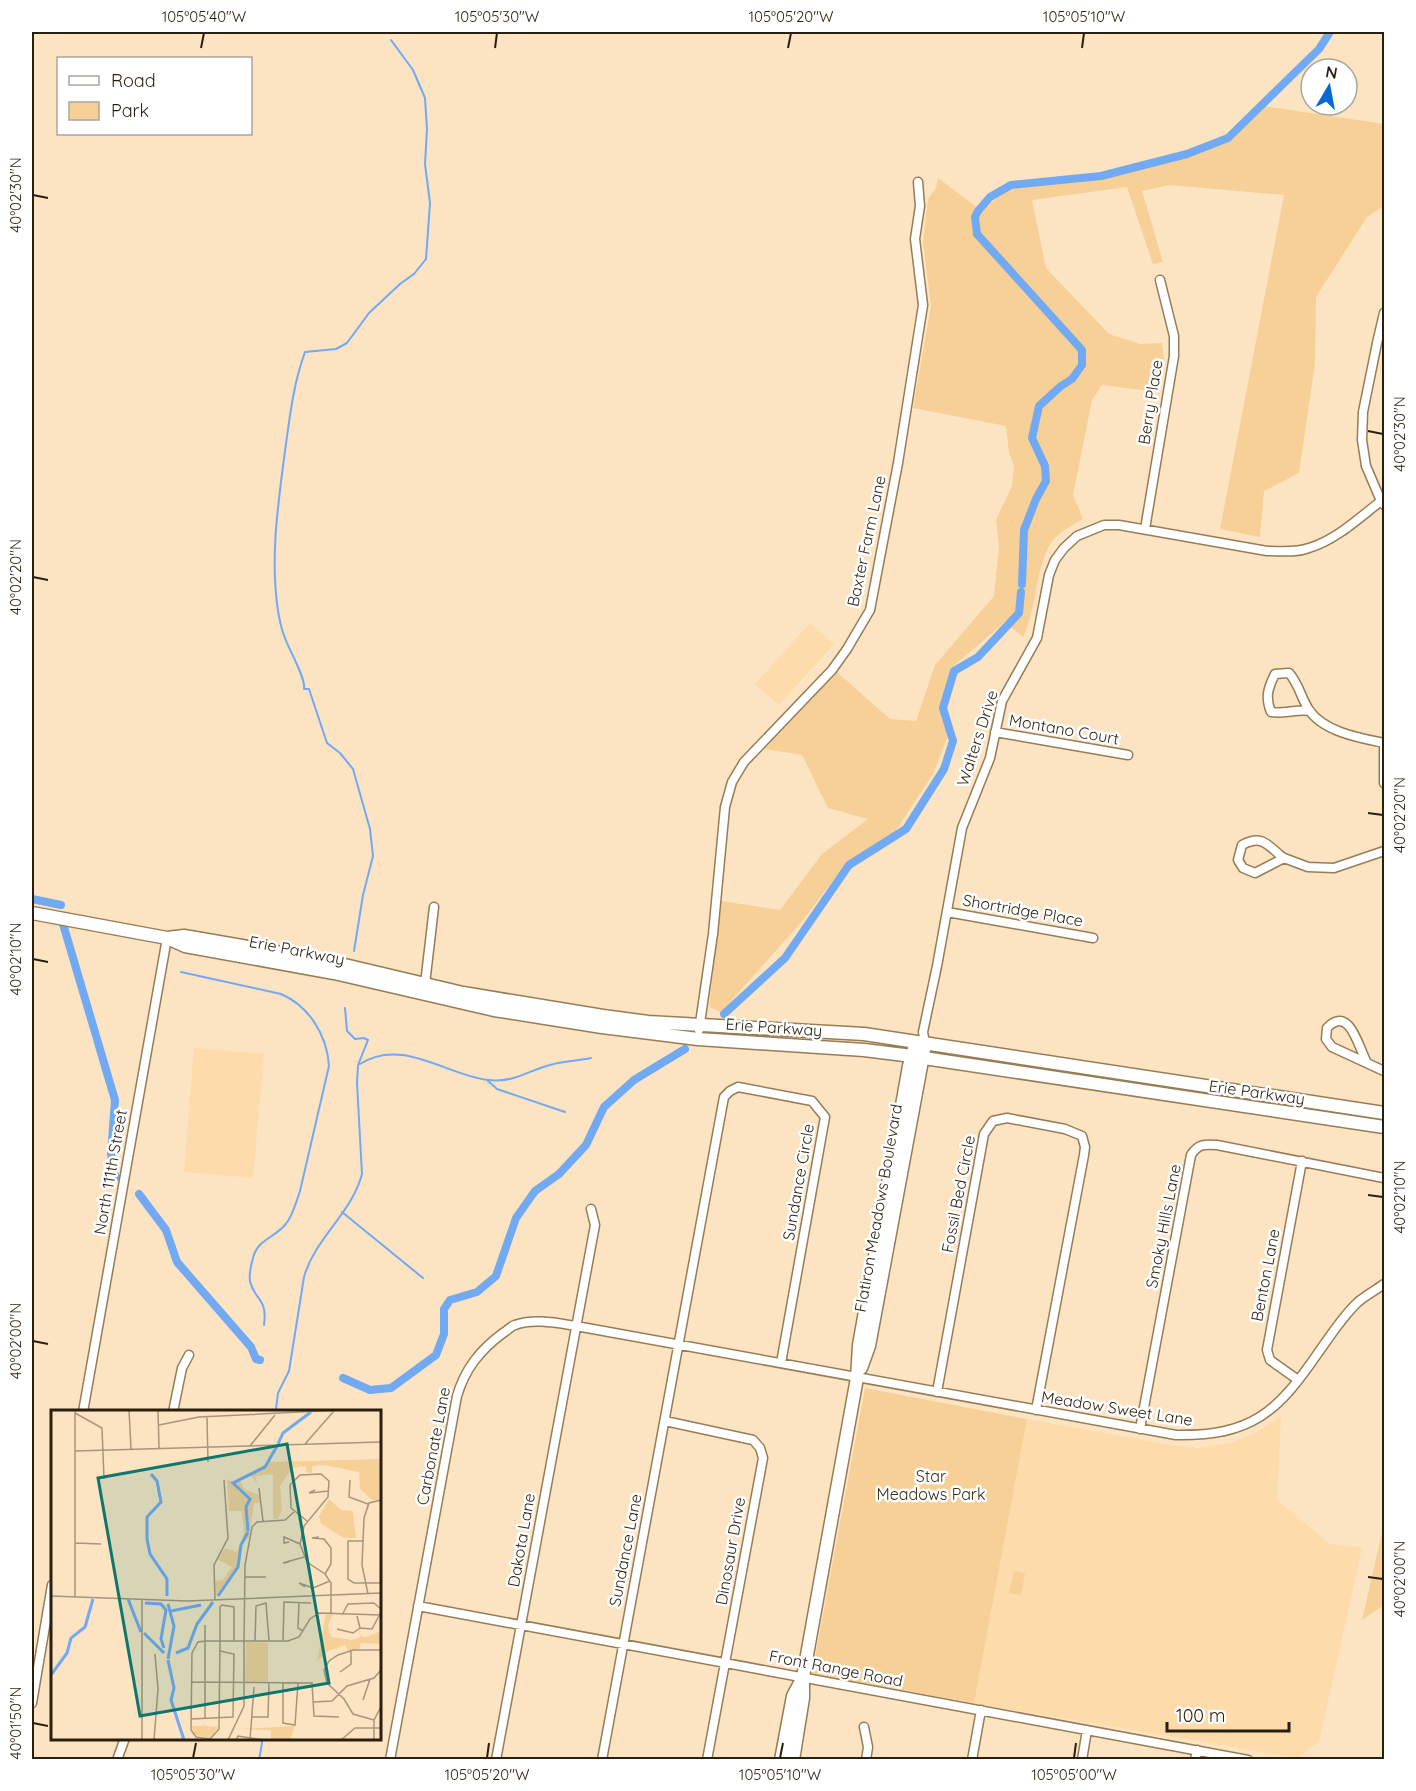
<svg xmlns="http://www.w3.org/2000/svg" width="1416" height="1791" viewBox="0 0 1416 1791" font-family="Quicksand,sans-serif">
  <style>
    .built { fill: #fddbaa }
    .green { fill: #f7d097 }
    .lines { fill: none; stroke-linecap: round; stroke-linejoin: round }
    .stream { stroke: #72a9f3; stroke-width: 2 }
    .canal { stroke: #72a9f3; stroke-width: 8 }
    .street-casing { stroke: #977c55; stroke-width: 11 }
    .secondary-casing { stroke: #977c55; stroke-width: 15 }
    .street { stroke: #fff; stroke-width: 8 }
    .secondary { stroke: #fff; stroke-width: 12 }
    .ticks { fill: none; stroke: #2a1f0f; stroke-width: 2 }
    .labels { text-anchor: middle; stroke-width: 5; stroke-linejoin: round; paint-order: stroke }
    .street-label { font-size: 16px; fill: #2a1f0f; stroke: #fff }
    .park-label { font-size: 16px; fill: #3a2d1a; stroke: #fff }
    .inset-river { fill: none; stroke: #72a9f3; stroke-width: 3 }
    .inset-road { fill: none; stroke: #a8957b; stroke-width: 1.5 }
    .view { fill: #0f766e; fill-opacity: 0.15; stroke: #0f766e; stroke-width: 3 }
    .inset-edge { fill: none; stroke: #2a1f0f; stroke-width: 3 }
    .neatline { fill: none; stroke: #2a1f0f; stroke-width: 2 }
    .ticks-label { font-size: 15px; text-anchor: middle; fill: #2a1f0f }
  </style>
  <rect width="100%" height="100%" fill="#fce4c3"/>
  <path class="built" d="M810,623L834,644L779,705L755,684Z
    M194,1048L264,1054L253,1178L184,1172Z
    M1281,1416L1277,1500L1330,1544L1362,1548L1319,1742L1298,1758L974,1703L1027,1419L1159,1443L1197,1448L1231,1443L1257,1432Z"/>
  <path class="green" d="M1263,106L1384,124V206L1367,217L1316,297L1315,364L1299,473L1264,491L1260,537L1220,529L1284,195L1169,185L1142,191L1163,262L1153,264L1127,187L1032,200L1046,268L1109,334L1140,344L1162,343L1164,358L1158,392L1102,385L1092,400L1073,495L1083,519C1075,524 1066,528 1059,534C1035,553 1038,610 1023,637L1005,622L951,668L943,705L947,738L933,774L894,833L847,862L800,924L721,1012L709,1007L721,901L780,910L822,854L868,819L828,808L802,755L765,749L837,672L890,719L916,721L935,665L994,596L999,546L996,520L1012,486L1014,466L1009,453L1006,426L913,408L931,306L923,242L928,199L936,188L938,178L982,211L1009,187L1129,170L1167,162L1222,142L1234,135Z
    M865,1388L1027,1419L974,1703L812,1674Z
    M1384,1524V1605L1362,1620Z
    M1014,1571L1025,1573L1021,1595L1009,1593Z"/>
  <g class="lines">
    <path class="stream" d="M354,951L363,895L373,856L370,829L353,769L340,753L327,743L309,689H304C306,678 289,650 285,638C281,629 280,621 278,611C270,558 278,504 285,451C290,416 293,385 305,352L336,349L347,343L369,313L400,284L414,274L426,259L430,203L425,164L427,129L425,98L413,70L391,40
      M181,972L281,994C309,1006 327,1035 329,1066L300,1191C296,1202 293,1216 285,1225C274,1238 257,1240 253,1258C251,1265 249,1275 250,1281C254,1300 268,1298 264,1325
      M360,1064C402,1037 446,1075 488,1080C514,1083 527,1071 550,1065C563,1061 577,1061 591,1058
      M488,1081L497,1089L565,1112
      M342,1212L423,1278
      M276,1409L278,1393L289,1371L304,1277C315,1238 352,1213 362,1174L357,1083L358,1065L368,1040L364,1038L355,1039L347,1031L345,1008
      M259,1760L262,1743L261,1738"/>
    <path class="canal" d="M1022,584L1024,530L1036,499L1046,481L1045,466L1032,438L1039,406L1061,386L1072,379L1082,365V350L977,234L975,217L978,211L990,197L1011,185L1101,176L1187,154L1228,138L1319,49L1330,32
      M32,899L61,905
      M63,924L115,1100L111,1154L114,1173L116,1177
      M724,1014L785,958L849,865L906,829L944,769L953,741L943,708L954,671L978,657L1019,613L1021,592
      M139,1194L166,1230L177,1262L251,1347L256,1359L260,1360
      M343,1378L370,1390L391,1388L436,1355L444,1334V1309L450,1300L477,1292L496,1276L516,1218L535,1191L559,1174L586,1145L604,1107L634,1080L685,1049"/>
    <g class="street-casing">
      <path id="street" d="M1384,505L1381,501L1366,466L1362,440L1363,412L1377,343L1384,313
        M1145,529L1174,356V336L1160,280
        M1310,711C1296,709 1285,714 1271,712C1265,697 1268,688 1275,674L1289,673C1299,684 1301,698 1309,710C1324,732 1360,738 1384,743
        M995,732L1128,755
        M1384,743V783
        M1284,858L1255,873L1243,868L1238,860L1242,845C1261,835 1266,843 1281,856L1284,858L1308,867L1334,868L1384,851
        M947,912L1093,938
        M425,984L434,907
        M699,1030L713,934L725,807L732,782L744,762L832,670L847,649L870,610L898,463L923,305L915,239L920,206L918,182
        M925,1043L923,1032L937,966L962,828L990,758L1002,701L1037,638L1049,575L1055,560L1064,548L1077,536L1104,525H1119L1267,551C1281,551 1296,553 1309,548C1336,540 1359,518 1381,501
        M1366,1061C1358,1045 1349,1005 1327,1028L1326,1039L1332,1047L1384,1071
        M1298,1380L1270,1360L1267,1350L1302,1161
        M937,1392L984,1134L993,1121L1007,1118L1065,1129L1082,1136L1085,1147L1084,1155L1036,1410
        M83,1412L167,938
        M173,1412L182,1368L189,1355
        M665,1421L753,1440L760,1448L763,1458L707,1760
        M1140,1429L1191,1155C1198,1144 1204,1144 1217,1145L1384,1178
        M418,1606L1248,1760
        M32,1703L52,1585
        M864,1727L868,1747L866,1760
        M117,1760L125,1738
        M390,1760L457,1396C465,1369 480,1350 503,1333C507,1331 511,1326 515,1325C533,1318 557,1323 576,1326L1176,1435C1251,1436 1277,1413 1318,1353C1331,1335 1342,1317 1358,1302C1366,1295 1376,1290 1384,1284
        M496,1760L595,1225L591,1209
        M602,1760L724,1097L730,1091L738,1087L812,1101L825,1117L781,1363
        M972,1760L981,1710
        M1082,1760L1087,1730
        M1195,1760L1197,1750"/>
    </g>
    <g class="secondary-casing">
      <path id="secondary" d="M32,913L167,938L185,946L334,973L494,1010L602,1027L698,1039L864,1050L904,1055L1384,1127
        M167,938L184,936L242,946L332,962L463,993L603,1016L648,1022L864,1034L1384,1113
        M861,1368L869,1346L924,1050
        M781,1760L793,1696L801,1681
        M793,1760L803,1698V1677L857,1378L859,1345L909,1066L914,1049"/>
    </g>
    <use href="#street" class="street"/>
    <use href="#secondary" class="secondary"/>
  </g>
  <path class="ticks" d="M201,48L204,33M495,48L497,33M788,48L791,33M1082,48L1084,33M33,195L48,198M1368,431L1383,434M33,577L48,580M1368,813L1383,815M33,959L48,962M1368,1195L1383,1197M33,1341L48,1344M1368,1577L1383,1579M33,1723L48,1726M193,1758L196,1743M487,1758L489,1743M780,1758L783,1743M1074,1758L1076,1743"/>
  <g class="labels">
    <g class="street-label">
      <text transform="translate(1150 402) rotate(-81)" y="6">Berry Place</text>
      <text transform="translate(866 541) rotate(-78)" y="6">Baxter Farm Lane</text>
      <text transform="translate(1064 729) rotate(10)" y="6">Montano Court</text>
      <text transform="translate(977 738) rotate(-72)" y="6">Walters Drive</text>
      <text transform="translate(1023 910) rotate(10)" y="6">Shortridge Place</text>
      <text transform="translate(297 950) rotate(11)" y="6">Erie Parkway</text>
      <text transform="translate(774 1027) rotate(4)" y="6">Erie Parkway</text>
      <text transform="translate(1257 1092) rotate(8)" y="6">Erie Parkway</text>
      <text transform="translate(110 1172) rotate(-80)" y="6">North 111th Street</text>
      <text transform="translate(798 1182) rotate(-80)" y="6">Sundance Circle</text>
      <text transform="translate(958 1194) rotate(-79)" y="6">Fossil Bed Circle</text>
      <text transform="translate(878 1208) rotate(-80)" y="6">Flatiron Meadows Boulevard</text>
      <text transform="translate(1163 1226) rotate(-79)" y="6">Smoky Hills Lane</text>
      <text transform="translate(1265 1275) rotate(-79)" y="6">Benton Lane</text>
      <text transform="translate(1117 1408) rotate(9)" y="6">Meadow Sweet Lane</text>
      <text transform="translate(433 1446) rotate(-79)" y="6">Carbonate Lane</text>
      <text transform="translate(521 1540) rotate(-80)" y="6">Dakota Lane</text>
      <text transform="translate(625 1550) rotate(-79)" y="6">Sundance Lane</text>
      <text transform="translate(730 1551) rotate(-80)" y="6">Dinosaur Drive</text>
      <text transform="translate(836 1668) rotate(11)" y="6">Front Range Road</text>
    </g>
    <g class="park-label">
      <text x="931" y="1482">Star<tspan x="931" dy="18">Meadows Park</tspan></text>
    </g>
  </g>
  <g transform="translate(51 1410)">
    <rect width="330" height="330" fill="#fce4c3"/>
    <path d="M330,49L328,90H321L309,79L308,62L273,55L261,56V63L255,62V56L241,58L229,76L231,100L227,109H222V64L204,66L207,76L201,66L189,70L193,79L210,86V93H203L198,128L189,134L186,158L165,185L164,171L172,170L181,157L166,149L174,138L186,142L193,124L191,101H178L176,69L183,72L218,52ZM278,89L290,100L302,101L305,128H293L270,114L268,106ZM275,203L282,204L277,215L280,227L301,230L309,227L308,219L310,226L315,227L330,221V234L310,233L308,239L297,241L294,235L277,241L266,251ZM195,232L217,233V272H194ZM153,310V316L167,317L160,328L143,325L141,316H152ZM244,316L239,330H220V320L187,319Z" fill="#f7d097"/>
    <path class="inset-river" d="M227,34L232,23L260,2M100,64L106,71L110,92L96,107V129L99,144L116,169V186M197,121L195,97L199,89L182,73L214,57L226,36M167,186L187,157L190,135L197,122M77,189L90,222M94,193L110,194L115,200L110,229L113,238M117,194L123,216L117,249M120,201L150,195M93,223L113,243M125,243L137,238L146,214L162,192M117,250L123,278L120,290L133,330M0,265L16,243L20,228L34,217L42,189"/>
    <path class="inset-road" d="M78,0L80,39M107,0L108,38M24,3L51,18L53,69M156,7L157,52M108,15L148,7L290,0M254,34L283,1M199,36L224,5M24,41L330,32M299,70L298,87L317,94M208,78L212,111M264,80L258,83L278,81M330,102V125M256,111L240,98L239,75L249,65L270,64L278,71L277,87L253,116L249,134L256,152L274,164L280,173V203M268,127L261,128L273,129L280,138V154L274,164M312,131H297V169L303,173H330M238,132L233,133V127L249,134M24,133L50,134M238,152L232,153L253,147M194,167H215M254,177L248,173L262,178L279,171M317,184L311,155L313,108L318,93L330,90M0,186L136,191L330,183M24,187V0M164,190L163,155L177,128L173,70M248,192L247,218L252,221M291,205L297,194L323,193L330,199M306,206L309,218L321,219L330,202M154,215V309M286,219L302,223L309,218M183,231V197L171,195L169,197V231L168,318V319L159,329L145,327L140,320L141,243L147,232L155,231H237L248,227L259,209L268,203L330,205M193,231L194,155L201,117L206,112L234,110L243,102M204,231L205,196L215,193L218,231M232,231L233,192L260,193M104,244L107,279L103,330H121M289,262L300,254V241M140,272L261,273L263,306L288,307M232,273V313L244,315L247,273M312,290L319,269M262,292L281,291L296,276L323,268L330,260M201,307H217L218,272M140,309L182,307L183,244L169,241M323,310L302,304L293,289L276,273L273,260L278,251L287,245L302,240H330M91,330V189M177,330L193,296V229M185,330L187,326L213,330M199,330L203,277M290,330L304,318H330M323,330V310L330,297"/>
    <path class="view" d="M236,34L278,273L89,306L47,68Z"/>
    <rect width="330" height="330" class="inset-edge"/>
  </g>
  <rect width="1416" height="1791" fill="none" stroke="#ffffff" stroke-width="66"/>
  <rect x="57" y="57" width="195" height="78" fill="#ffffff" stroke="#aaa59f" stroke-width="1.5"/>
  <rect x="69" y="76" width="30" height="9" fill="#ffffff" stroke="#aaa59f" stroke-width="1.5"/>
  <text x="111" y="87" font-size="18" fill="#2a1f0f">Road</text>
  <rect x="69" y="102" width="30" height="18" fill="#f7d097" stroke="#aaa59f" stroke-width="1.5"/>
  <text x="111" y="117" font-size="18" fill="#2a1f0f">Park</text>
  <g transform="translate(1329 87) rotate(10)"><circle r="28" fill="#ffffff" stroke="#aaa59f" stroke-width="1.5"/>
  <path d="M0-4.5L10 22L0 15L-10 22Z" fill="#076ad2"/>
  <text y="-9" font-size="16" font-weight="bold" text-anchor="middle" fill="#2a1f0f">N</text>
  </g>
  <path d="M1167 1722v9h122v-9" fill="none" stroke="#2a1f0f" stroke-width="3"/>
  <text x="1176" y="1722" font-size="18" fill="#2a1f0f" stroke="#ffffff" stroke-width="4.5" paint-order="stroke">100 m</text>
  <rect x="33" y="33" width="1350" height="1725" class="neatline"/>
  <g class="ticks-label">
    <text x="204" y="22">105°05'40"W</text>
    <text x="497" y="22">105°05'30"W</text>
    <text x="791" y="22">105°05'20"W</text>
    <text x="1084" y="22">105°05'10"W</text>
    <text transform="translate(16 195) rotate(-90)" y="5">40°02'30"N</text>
    <text transform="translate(1400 434) rotate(-90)" y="5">40°02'30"N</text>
    <text transform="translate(16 577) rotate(-90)" y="5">40°02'20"N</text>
    <text transform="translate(1400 815) rotate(-90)" y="5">40°02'20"N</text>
    <text transform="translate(16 959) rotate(-90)" y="5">40°02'10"N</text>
    <text transform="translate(1400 1197) rotate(-90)" y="5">40°02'10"N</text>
    <text transform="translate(16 1341) rotate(-90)" y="5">40°02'00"N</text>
    <text transform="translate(1400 1579) rotate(-90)" y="5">40°02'00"N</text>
    <text transform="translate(16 1723) rotate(-90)" y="5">40°01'50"N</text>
    <text x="193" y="1780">105°05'30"W</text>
    <text x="487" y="1780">105°05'20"W</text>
    <text x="780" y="1780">105°05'10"W</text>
    <text x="1074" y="1780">105°05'00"W</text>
  </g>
</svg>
